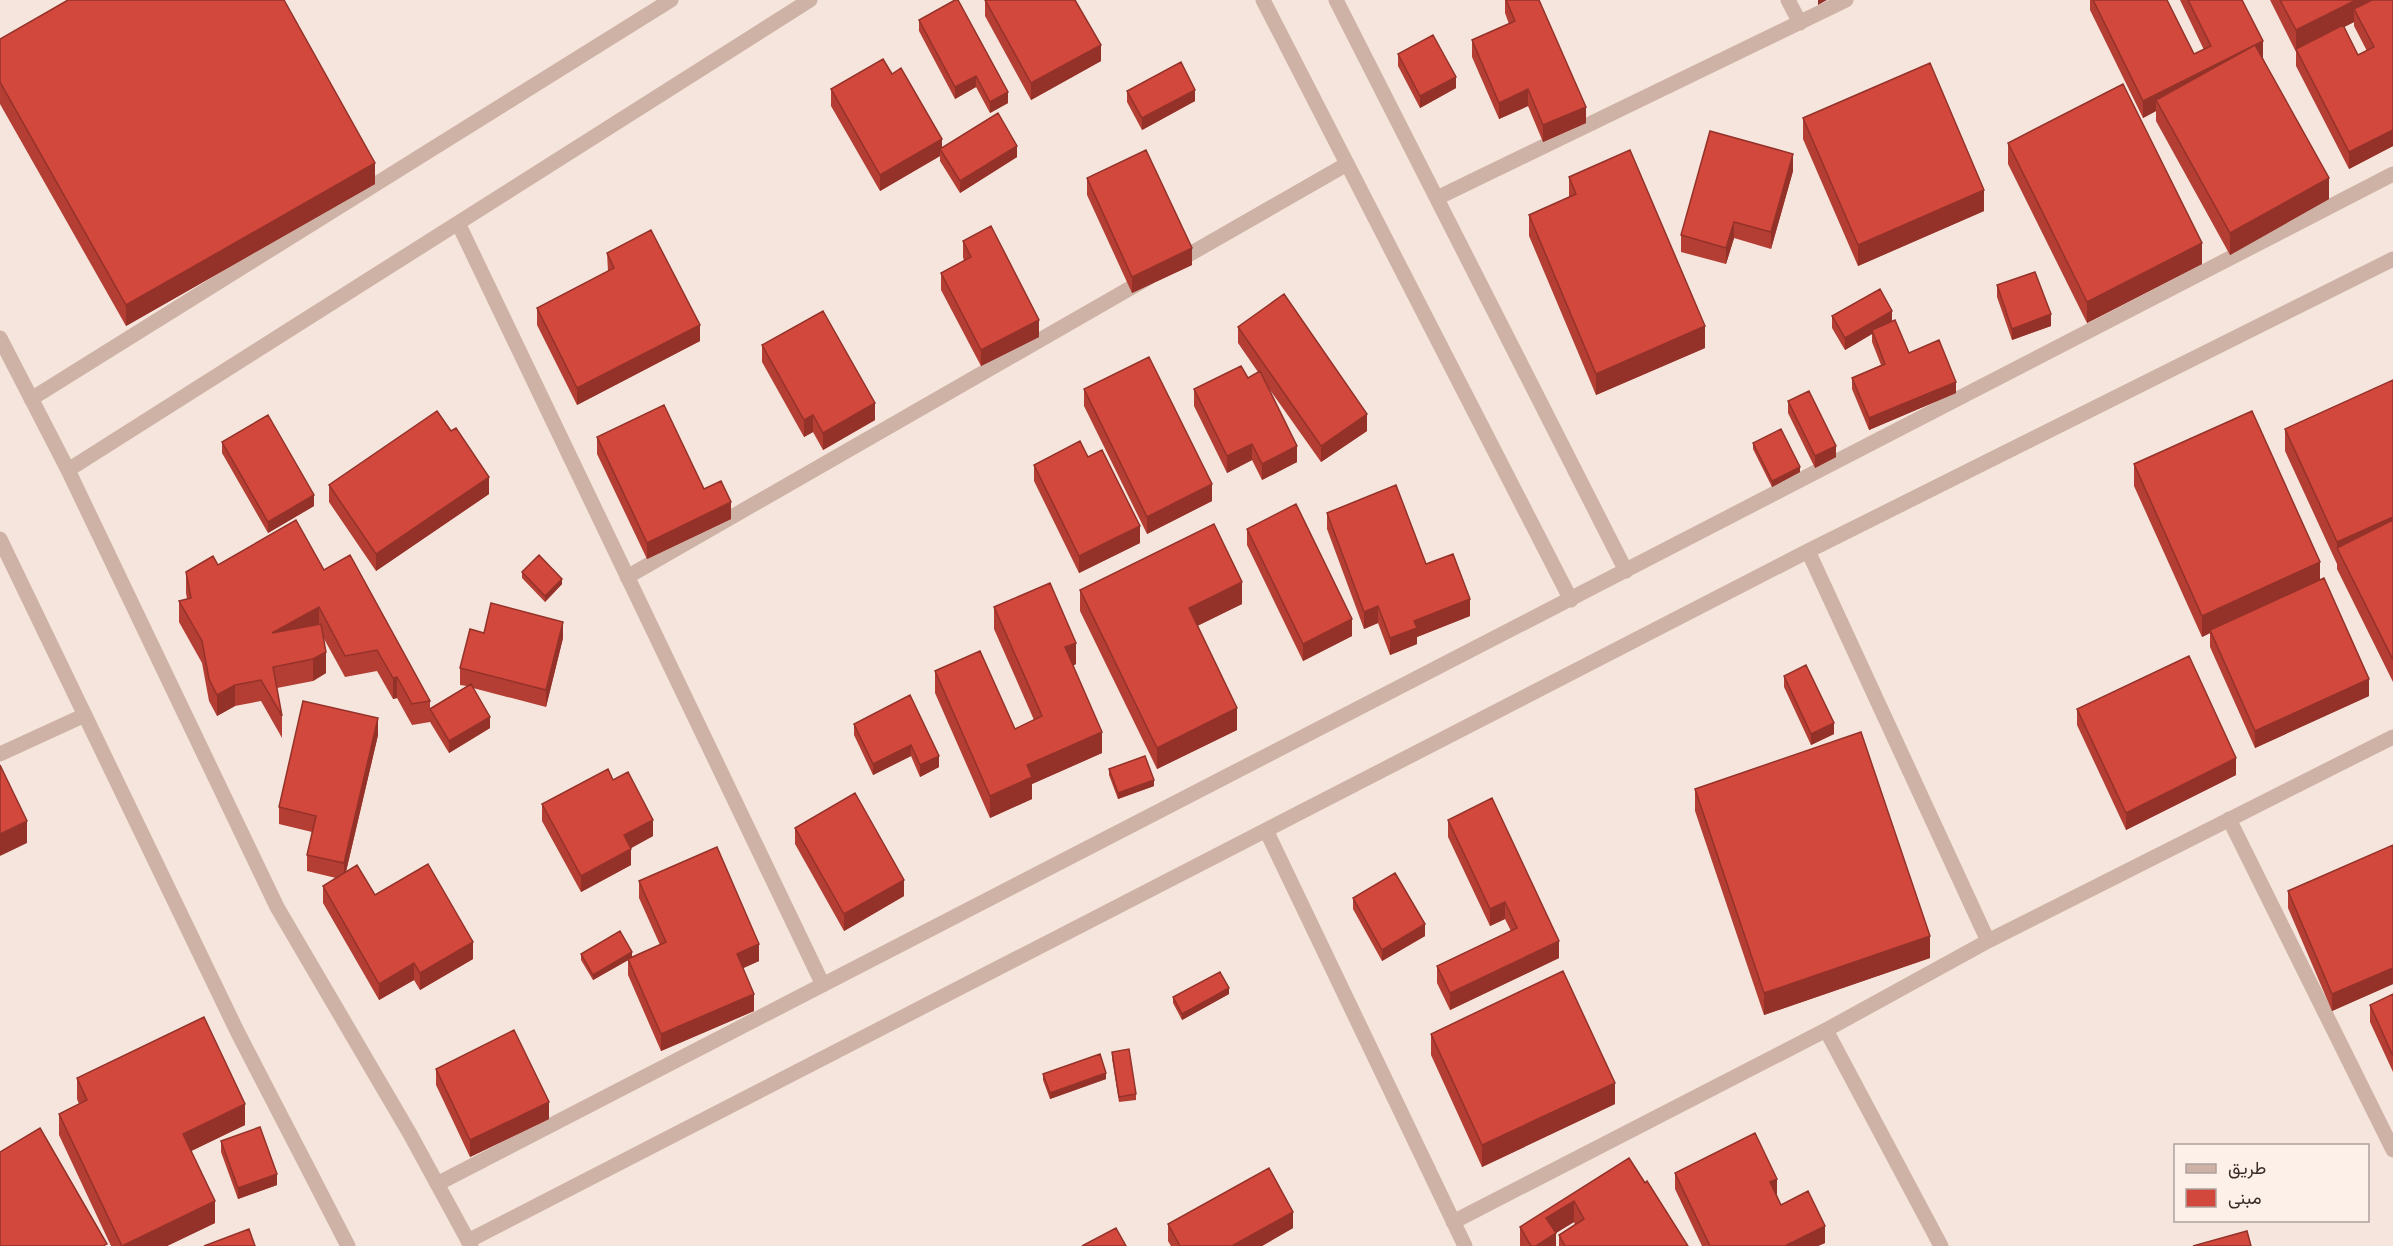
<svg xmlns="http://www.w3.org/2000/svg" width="2393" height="1246" viewBox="0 0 2393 1246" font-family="'IBM Plex Sans',Vazirmatn,sans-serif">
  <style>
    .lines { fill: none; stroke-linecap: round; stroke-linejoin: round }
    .minor { stroke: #cfb2a6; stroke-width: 15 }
    .wall { fill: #b53e34; fill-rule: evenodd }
    .shaded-wall { fill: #94322a }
    .building { fill: #d3483c; stroke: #94322a; stroke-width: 1.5 }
  </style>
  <rect width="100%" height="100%" fill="#f5e5dc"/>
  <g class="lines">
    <path class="minor" d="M1263,0L1571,600
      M1336,0L1626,571
      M1788,0L1800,23
      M1437,198L1846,0
      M458,223L823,985
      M1176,262L1347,164
      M0,338L68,470L277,907L410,1134L471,1246
      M31,399L671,0
      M68,470L810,0
      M0,539L237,1031L348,1246
      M1808,551L1988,941
      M627,577L1148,278
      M0,754L85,715
      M2229,819L2393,1150
      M1266,830L1465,1246
      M1826,1030L1941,1246
      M437,1184L2393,174
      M1453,1222L1826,1030L1988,941L2393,737
      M468,1241L1808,551L2393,259"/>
  </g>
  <path class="wall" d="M985,0L1101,61L1031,100L985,16Z
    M1505,0H1539L1586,123L1543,142L1528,106L1499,119L1472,57V40L1509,24L1505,13Z
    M2090,0H2167L2194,54L2204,50L2180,0H2242L2263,58L2329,199L2230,255L2156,121V111L2143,118L2090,10Z
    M2270,0H2393V146L2349,169L2296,66V51V52ZM2354,22V26L2367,51L2358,55L2344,27Z
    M919,20L1008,103L990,113L976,87L955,99L919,31Z
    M0,39L375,184L126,326L0,104Z
    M1398,54L1456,88L1420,108L1398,66Z
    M892,74L942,148L1017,157L960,193L940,161V156L880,191L831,106V89Z
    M1127,91L1195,101L1142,130L1127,102Z
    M1803,118L1984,211L1858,266L1803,139Z
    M2008,143L2202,264L2087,323L2008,164Z
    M1793,171L1771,249L1734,238L1726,264L1681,252V235Z
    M1569,177L1705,348L1596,395L1529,236V215L1569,198Z
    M1087,178L1192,265L1132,293L1087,195Z
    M963,241L1039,337L981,366L941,290V273L964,261L963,257Z
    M607,253L700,341L577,405L537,325V308L608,271Z
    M1997,285L2051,326L2012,340L1997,297Z
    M1832,316L1892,321L1909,353L1956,393L1869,430L1852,389V378L1881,365L1872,342V334L1845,350L1832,328Z
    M1238,327L1367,431L1321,462L1265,383L1297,462L1262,480L1252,460L1227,473L1194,406V389L1248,378L1258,372L1238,343Z
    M762,345L875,420L823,450L813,432L804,437L762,362Z
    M2393,380V682L2337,569V564L2285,451V429Z
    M1084,389L1212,501L1147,534L1084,406Z
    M1788,401L1836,457L1815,468L1788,413Z
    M597,437L704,489L731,519L647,559L597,454Z
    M222,442L314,506L268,533L222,453Z
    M1753,443L1800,472L1772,487L1753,449Z
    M1088,457L1140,543L1079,573L1034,481V465Z
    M2134,464L2320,580L2369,696L2255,748L2210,647V633L2202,637L2134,486Z
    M329,485L489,494L376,571L329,502Z
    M1327,513L1426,564L1470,616L1417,637V644L1390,655L1378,623L1364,629L1327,529Z
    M1247,529L1352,636L1303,661L1247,545Z
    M218,565L324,570L430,701V708L467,686L460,685V668L484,633L563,638L546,707L473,688L490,728L449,753L430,722L412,725L397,698L393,699L377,671L345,677L323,637L326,673L313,681L277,688L282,716V738L261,701L235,706L217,716L209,701L202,663L179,622V601L187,599L186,593V572Z
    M522,572L562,584L545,602L522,578Z
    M1080,590L1242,604L1197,626L1237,730L1157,769L1080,611Z
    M994,607L1076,664L1073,666L1102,753L1032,784V799L990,818L935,693V671L1015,729L1034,720L994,629Z
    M1784,676L1834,734L1811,745L1784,687Z
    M910,695L939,767L920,777L911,756L873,775L854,735V724Z
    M2077,709L2236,775L2126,830L2077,725Z
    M378,735L346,872L375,895L473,959L420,990L414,980L379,1000L323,903V886L336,878L307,871V855L312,832L279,824V807Z
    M1109,769L1154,786L1118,799L1109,775Z
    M613,780L653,836L631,848V865L581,892L542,821V804Z
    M1695,789L1930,958L1764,1015L1695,811Z
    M1448,820L1559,958L1450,1010L1437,983V966L1511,931L1505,919L1490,926L1448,837Z
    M795,828L904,896L844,931L795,844Z
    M2393,845V984L2332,1011L2288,908V891Z
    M639,881L759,961L743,968L754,1011L661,1051L628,975V960L593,980L581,960V954L632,957L660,945L639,898Z
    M1353,898L1425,936L1382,961L1353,909Z
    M1229,994L1182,1020L1173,1003V997Z
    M2393,994V1072L2370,1022V1005Z
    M1431,1034L1615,1104L1482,1167L1431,1055Z
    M1112,1052L1136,1094V1100L1119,1102L1112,1058Z
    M436,1069L549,1119L470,1157L436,1085Z
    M1043,1074L1106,1079L1050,1099L1043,1080Z
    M77,1078L245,1125L191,1151L215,1223L167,1246H111L59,1135V1114L79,1104L77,1099Z
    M221,1141L277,1185L238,1199L221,1152Z
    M1629,1158L1688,1246H1559V1235L1575,1225L1574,1222L1556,1233V1246H1520V1227Z
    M1675,1173L1777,1195L1781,1205L1825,1243L1818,1246H1702L1675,1189Z
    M1168,1224L1293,1228L1262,1246H1171L1168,1241Z"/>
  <path class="shaded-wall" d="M1818,0H1827L1818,5Z
    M2356,0H2393L2354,9V22L2297,51L2296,49V52V30Z
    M2263,41V58L2156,100V111L2143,118V101Z
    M1101,45V61L1031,100V83Z
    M976,76V87L955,99V87Z
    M1456,77V88L1420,108V96Z
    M1528,89V106L1499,119V103Z
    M1195,90V101L1142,130V118Z
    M1008,92V103L990,113V102Z
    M1586,107V123L1543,142V125Z
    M2393,130V146L2349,169V152Z
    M942,139V151L940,149V156L880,191V175Z
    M1017,146V157L960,193V181Z
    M1793,154V171L1771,249V232Z
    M375,163V184L126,326V305Z
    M2329,178V199L2230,255V233Z
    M1984,190V211L1858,266V245Z
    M1734,222V238L1726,264V248Z
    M2202,243V264L2087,323V302Z
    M1192,248V265L1132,293V277Z
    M1892,311V322L1872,330V334L1845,350V338Z
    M2051,314V326L2012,340V329Z
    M1039,320V337L981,366V350Z
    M700,325V341L577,405V388Z
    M1705,326V348L1596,395V374Z
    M1956,382V393L1869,430V418Z
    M875,403V420L823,450V433Z
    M1367,414V431L1321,462V446Z
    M813,415V432L804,437V420Z
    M1252,444V460L1227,473V456Z
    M1297,446V462L1262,480V464Z
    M1836,446V457L1815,468V456Z
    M1800,467V472L1772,487V481Z
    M489,477V494L376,571V554Z
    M1212,484V501L1147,534V517Z
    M314,495V506L268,533V522Z
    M731,502V519L647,559V543Z
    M2393,517V539L2337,548V564V542Z
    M1140,526V543L1079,573V556Z
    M2320,562V583L2210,630V633L2202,637V616Z
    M562,579V584L545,602V596Z
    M1242,582V604L1189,630V608Z
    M1470,599V616L1417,637V644L1390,655V638L1414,621Z
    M1378,606V623L1364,629V612Z
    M319,607V628L272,633Z
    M1352,619V636L1303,661V644Z
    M563,622V638L546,707V690Z
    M1076,643V664L1065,669V647Z
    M326,652V673L313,681V659Z
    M397,677V698L393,699V678Z
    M2369,679V696L2255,748V731Z
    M235,685V706L217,716V695Z
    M1237,708V730L1157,769V748Z
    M490,717V728L449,753V741Z
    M378,718V735L344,880V863Z
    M1834,723V734L1811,745V734Z
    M1102,732V753L1032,784V799L990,818V796L1027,765Z
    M911,745V756L873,775V764Z
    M939,756V767L920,777V765Z
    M2236,758V775L2126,830V813Z
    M1154,780V786L1118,799V793Z
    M653,820V836L624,852V835Z
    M27,821V843L0,856V834Z
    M631,849V865L581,892V876Z
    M904,880V896L844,931V914Z
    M1505,902V919L1490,926V909Z
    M1425,924V936L1382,961V950Z
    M1930,936V958L1764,1015V993Z
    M1559,941V958L1450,1010V993Z
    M473,942V959L420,990V973Z
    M759,944V961L737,971V954Z
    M632,952V958L593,980V975Z
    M414,963V980L379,1000V984Z
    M2393,968V984L2332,1011V994Z
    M1229,988V994L1182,1020V1014Z
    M754,994V1011L661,1051V1034Z
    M1106,1073V1079L1050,1099V1093Z
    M1615,1083V1104L1482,1167V1145Z
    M549,1102V1119L470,1157V1140Z
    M245,1104V1125L183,1155V1134Z
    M277,1174V1185L238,1199V1188Z
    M1777,1179V1195L1770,1199V1182Z
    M215,1201V1223L167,1246H122Z
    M1574,1201V1222L1556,1233V1246H1536L1546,1218Z
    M1293,1212V1228L1262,1246H1232Z
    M1825,1226V1243L1818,1246H1785Z"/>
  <path class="building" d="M68,0H284L375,163L126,305L0,82V39Z
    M955,0H958L1008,92L990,102L976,76L955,87L919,20Z
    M985,0H1075L1101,45L1031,83Z
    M1506,0H1539L1586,107L1543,125L1528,89L1499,103L1472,40L1515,21Z
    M2093,0H2167L2194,54L2211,46L2188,0H2242L2263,41L2143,101Z
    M2280,0H2356L2296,30Z
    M2372,0H2393V130L2349,152L2296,49L2343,25L2358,55L2374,47L2354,9Z
    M1433,35L1456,77L1420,96L1398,54Z
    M2255,45L2329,178L2230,233L2156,100Z
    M883,59L892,74L901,68L942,139L880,175L831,89Z
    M1181,62L1195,90L1142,118L1127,91Z
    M1930,63L1984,190L1858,245L1803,118Z
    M2123,84L2202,243L2087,302L2008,143Z
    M998,113L1017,146L960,181L940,149Z
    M1710,131L1793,154L1771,232L1734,222L1726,248L1681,235Z
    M1146,150L1192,248L1132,277L1087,178Z
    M1630,150L1705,326L1596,374L1529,215L1576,194L1569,177Z
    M991,226L1039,320L981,350L941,273L971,257L963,241Z
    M651,230L700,325L577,388L537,308L614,268L607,253Z
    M2035,272L2051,314L2012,329L1997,285Z
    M1880,289L1892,311L1845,338L1832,316Z
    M1284,294L1367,414L1321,446L1238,327Z
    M823,311L875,403L823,433L813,415L804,420L762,345Z
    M1895,320L1909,353L1939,340L1956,382L1869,418L1852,378L1885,364L1872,330Z
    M1149,357L1212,484L1147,517L1084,389Z
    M1241,366L1248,378L1260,371L1297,446L1262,464L1252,444L1227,456L1194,389Z
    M2393,380V517L2337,542L2285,429Z
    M1809,391L1836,446L1815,456L1788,401Z
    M664,405L704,489L721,481L731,502L647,543L597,437Z
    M437,411L451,431L456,428L489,477L376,554L329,485Z
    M2252,411L2320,562L2202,616L2134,464Z
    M268,415L314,495L268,522L222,442Z
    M1781,429L1800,467L1772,481L1753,443Z
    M1080,441L1088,457L1102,450L1140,526L1079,556L1034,465Z
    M1396,485L1426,564L1453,554L1470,599L1414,621L1417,628L1390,638L1378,606L1364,612L1327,513Z
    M1296,504L1352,619L1303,644L1247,529Z
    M296,520L324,570L350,555L430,701L412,704L397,677L393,678L377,650L345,656L319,607L272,633L321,624L326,652L313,659L273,667L282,716L261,680L235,685L217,695L209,679L202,641L179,601L191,598L186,572L213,556L218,565Z
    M2393,520V660L2337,548Z
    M1214,524L1242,582L1189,608L1237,708L1157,748L1080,590Z
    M539,555L562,579L545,596L522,572Z
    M2324,578L2369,679L2255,731L2210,630Z
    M1050,583L1076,643L1065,647L1102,732L1027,765L1032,777L990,796L935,671L980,651L1015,729L1042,716L994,607Z
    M491,603L563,622L546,690L460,668L470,629L484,633Z
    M2189,656L2236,758L2126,813L2077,709Z
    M1806,665L1834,723L1811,734L1784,676Z
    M471,684L490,717L449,741L430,709Z
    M910,695L939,756L920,765L911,745L873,764L854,724Z
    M303,701L378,718L344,863L307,855L316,816L279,807Z
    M1861,732L1930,936L1764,993L1695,789Z
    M1145,756L1154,780L1118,793L1109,769Z
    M0,765L27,821L0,834Z
    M608,769L613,780L628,772L653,820L624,835L631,849L581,876L542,804Z
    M855,793L904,880L844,914L795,828Z
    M1492,798L1559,941L1450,993L1437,966L1517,928L1505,902L1490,909L1448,820Z
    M2393,845V968L2332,994L2288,891Z
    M717,847L759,944L737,954L754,994L661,1034L628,959L666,942L639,881Z
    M428,864L473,942L420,973L414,963L379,984L323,886L357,865L375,895Z
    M1395,873L1425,924L1382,950L1353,898Z
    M620,931L632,952L593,975L581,954Z
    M1563,971L1615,1083L1482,1145L1431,1034Z
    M1220,972L1229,988L1182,1014L1173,997Z
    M2393,994V1056L2370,1005Z
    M204,1017L245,1104L183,1134L215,1201L122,1246L59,1114L87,1100L77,1078Z
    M514,1030L549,1102L470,1140L436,1069Z
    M1129,1049L1136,1094L1119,1097L1112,1052Z
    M1100,1054L1106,1073L1050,1093L1043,1074Z
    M260,1127L277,1174L238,1188L221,1141Z
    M40,1128L107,1244L103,1246H0V1152Z
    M1755,1133L1777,1179L1770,1182L1781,1205L1808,1191L1825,1226L1785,1246H1710L1675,1173Z
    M1629,1158L1645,1183L1647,1181L1688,1246H1565L1559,1235L1584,1219L1574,1201L1546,1218L1556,1233L1536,1246H1531L1520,1227Z
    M1269,1168L1293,1212L1232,1246H1180L1168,1224Z
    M1116,1228L1126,1246H1082Z
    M249,1229L255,1246H204Z
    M2247,1231L2251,1246H2193Z"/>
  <rect x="2174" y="1144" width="195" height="78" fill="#fcf0e9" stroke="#aea19c" stroke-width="1.5"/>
  <rect x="2186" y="1164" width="30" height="9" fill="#cfb2a6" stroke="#aea19c" stroke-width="1.5"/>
  <text x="2228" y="1174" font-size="18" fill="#3a2b28">طريق</text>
  <rect x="2186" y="1189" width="30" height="18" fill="#d3483c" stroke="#aea19c" stroke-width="1.5"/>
  <text x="2228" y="1204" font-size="18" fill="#3a2b28">مبنى</text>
</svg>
